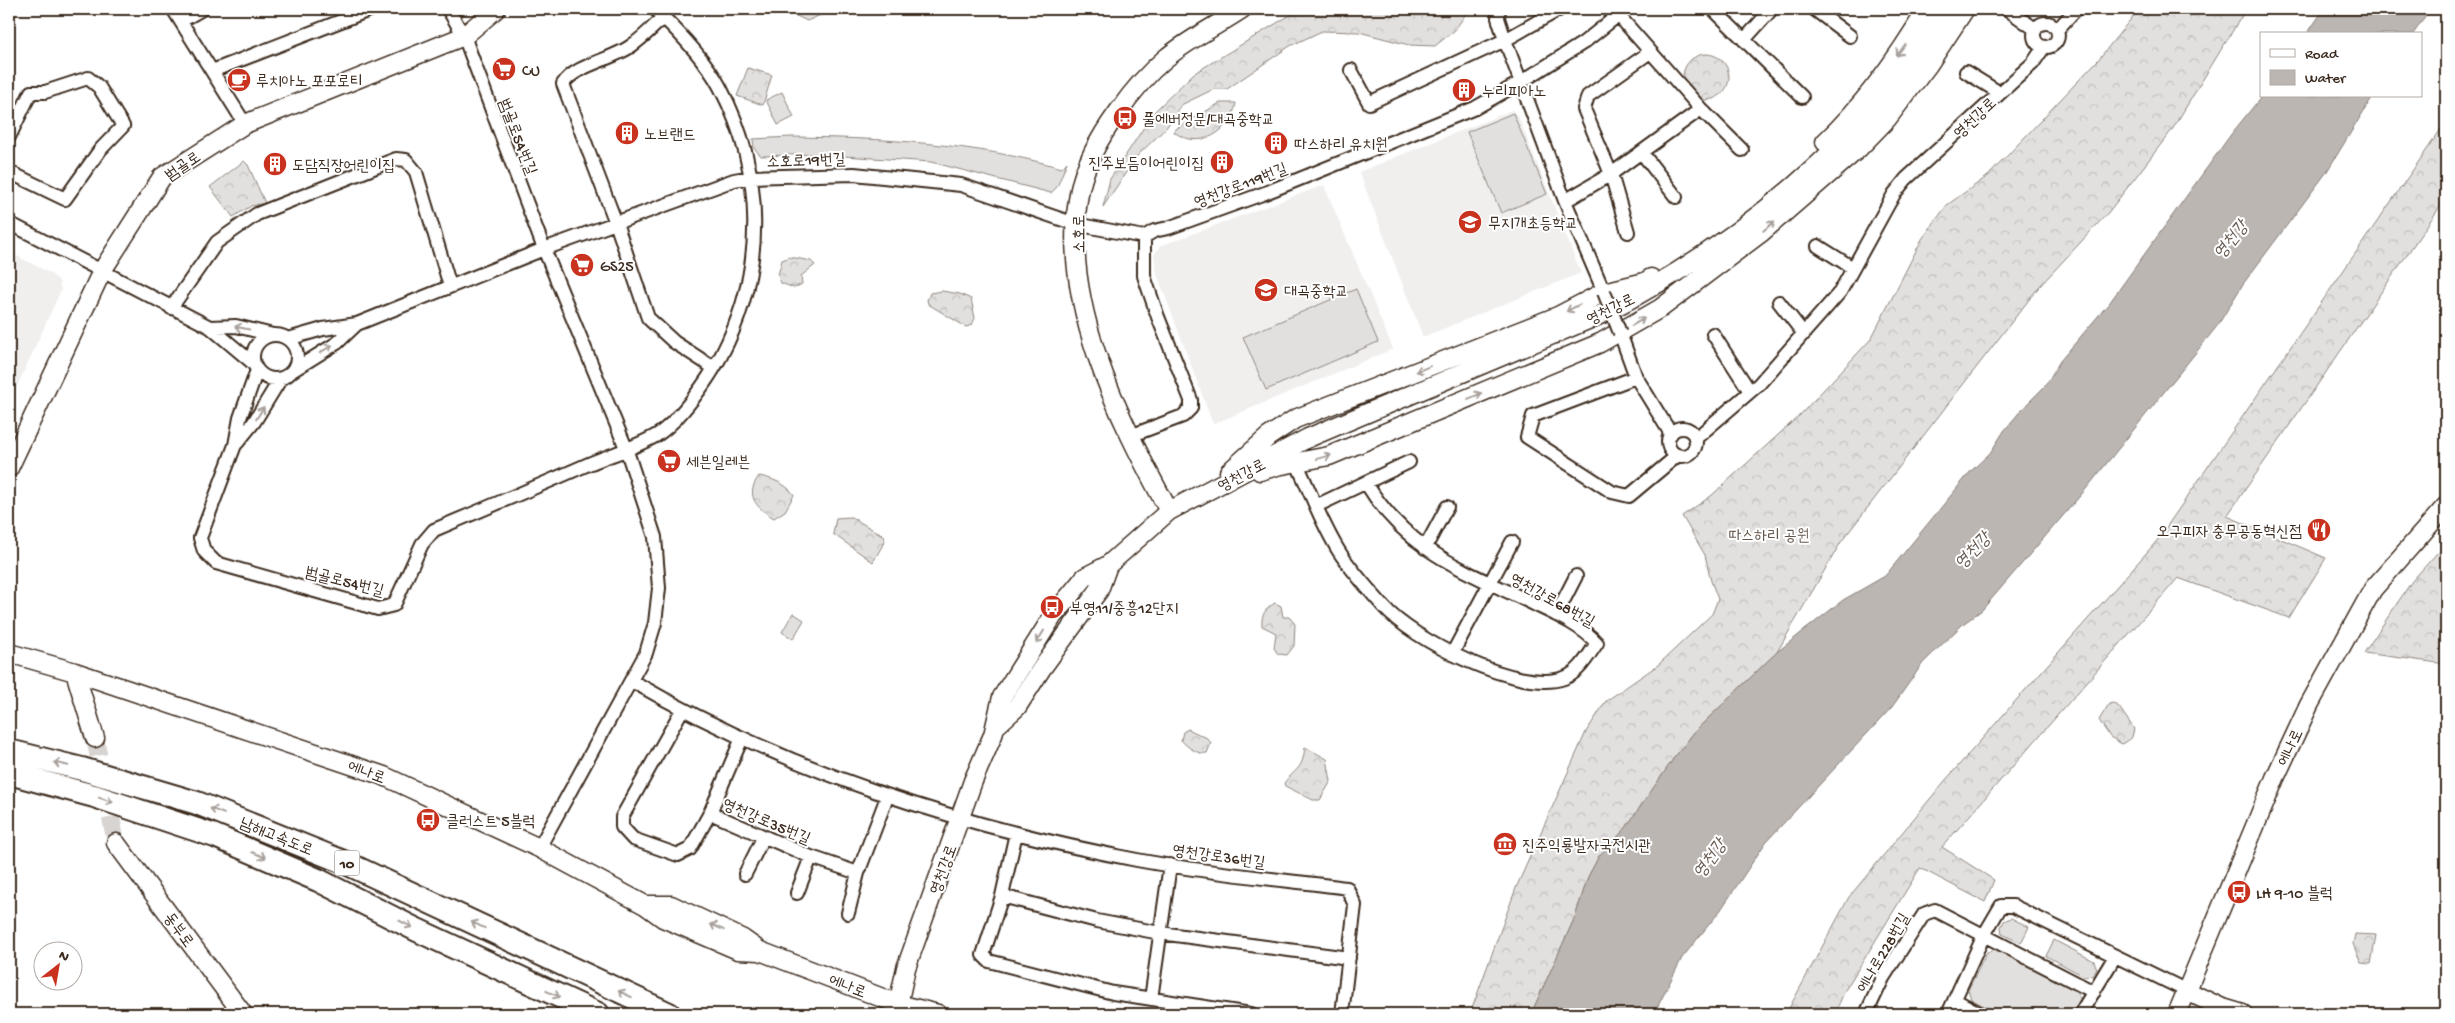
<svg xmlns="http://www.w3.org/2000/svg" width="2455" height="1023" viewBox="0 0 2455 1023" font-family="'Gochi Hand','Poor Story',sans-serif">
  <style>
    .built { fill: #f1efee }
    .grass { fill: #e2e0de; stroke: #8e857e }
    .forest { fill: url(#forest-crowns); stroke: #8e857e }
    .water { fill: #bcb6b3; stroke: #887e77 }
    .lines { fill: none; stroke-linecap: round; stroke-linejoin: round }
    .secondary-tunnel { stroke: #d8d4d2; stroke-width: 18; stroke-dasharray: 18 9; stroke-linecap: butt }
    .street-casing { stroke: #3b2a1e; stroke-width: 16 }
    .secondary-casing { stroke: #3b2a1e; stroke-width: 21 }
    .highway-casing { stroke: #3b2a1e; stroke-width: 26 }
    .street { stroke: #fff; stroke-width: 12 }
    .secondary { stroke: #fff; stroke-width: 18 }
    .highway { stroke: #fff; stroke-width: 22 }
    .street-bridge-casing { stroke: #3b2a1e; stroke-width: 16; stroke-linecap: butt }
    .street-bridge { stroke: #fff; stroke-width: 12 }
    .oneway { stroke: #a79f9a }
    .labels { text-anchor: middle; stroke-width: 4; stroke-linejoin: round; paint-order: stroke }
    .shield { fill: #fff; stroke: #766a62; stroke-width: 1 }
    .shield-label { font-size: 15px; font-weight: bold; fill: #3b2a1e }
    .poi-label { font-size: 16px; fill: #3b2a1e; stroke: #fff; text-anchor: start }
    .street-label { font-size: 16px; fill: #3b2a1e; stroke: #fff }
    .park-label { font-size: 16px; fill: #65584e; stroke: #fff }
    .water-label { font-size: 18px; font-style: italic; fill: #685b52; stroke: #fff }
  </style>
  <defs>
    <pattern id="forest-crowns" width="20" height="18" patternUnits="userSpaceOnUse" patternTransform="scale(1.25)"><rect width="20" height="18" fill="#e2e0de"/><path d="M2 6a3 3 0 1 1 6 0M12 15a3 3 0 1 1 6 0" fill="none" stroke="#c3c0be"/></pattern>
  </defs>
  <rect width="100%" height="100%" fill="#fff"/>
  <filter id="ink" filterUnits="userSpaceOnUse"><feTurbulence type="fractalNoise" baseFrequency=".02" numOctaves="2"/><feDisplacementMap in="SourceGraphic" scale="10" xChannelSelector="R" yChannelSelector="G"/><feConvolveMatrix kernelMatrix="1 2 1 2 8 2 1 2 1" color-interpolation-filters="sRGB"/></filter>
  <g filter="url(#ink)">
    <path class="built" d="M1512,110L1518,116L1581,273L1423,337L1359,172Z
      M1324,185L1393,349L1213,424L1157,274L1154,255L1160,246Z
      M9,252L50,273L59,281L61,290L9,404Z"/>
    <path class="grass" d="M782,92L794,117L778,125L766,100Z
      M1513,113L1547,194L1501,213L1467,132Z
      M791,137C882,138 974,143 1062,168L1067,162L1057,187L1051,193L931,162L815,154L761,156L754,148L753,139Z
      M1356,289L1378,342L1266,390L1243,337Z
      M793,613L804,620L793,639L782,632Z
      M2011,918L2029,927L2021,943L2002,934L2001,927L2004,921Z
      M2054,940L2094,961L2097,969L2093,975L2084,976L2046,956Z
      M1996,949L2075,989L2081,1000L2071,1014H1999L1971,999L1968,990L1987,952Z"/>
    <path class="forest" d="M782,9H834L807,21Z
      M1300,9H1469L1455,30L1435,46L1409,45L1359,32L1322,31L1290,46L1227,89H1214L1181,105L1166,128L1137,156L1103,207L1110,179L1154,112L1193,74Z
      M2139,9H2246L2172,130L2107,214L2038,288L1841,542L1777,652L1696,730L1674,758L1625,829L1599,856L1588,877L1575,917L1531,1014H1470L1516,888L1586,732L1606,701L1658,665L1712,614L1718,599L1711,581L1705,555L1682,516L1711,496L1800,415L1871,339L1922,239L1947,205L1988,176L2098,60Z
      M1683 77a23 23 0 1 1 46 0a23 23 0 1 1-46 0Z
      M748,68L772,75L763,105L737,96Z
      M1220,103H1236C1231,132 1200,151 1174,132L1176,129Z
      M2446,122V198L2227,516L2326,558L2289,618L2178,578L1942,847L1994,880L1985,902L1920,868L1844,992L1835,1014H1786L1849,897L1944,782L2156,542Z
      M244,161L248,165L265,203L251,206L233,217L210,187Z
      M790,257L811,261L815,265L801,276L802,284L794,288L781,283L778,275L782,260Z
      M942,291L960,294L971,299L975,318L972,325L966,327L928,304L927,300L930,293Z
      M759,476C771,478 787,484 794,495L785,511L774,518C755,507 745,495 759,476Z
      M851,517L884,536L885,541L873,562L833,534L836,518Z
      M2446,543V664L2364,653L2412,581Z
      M1275,603L1281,606L1283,617H1289L1295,624L1294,646L1287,655L1278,654L1274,648L1276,633L1262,626C1261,615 1265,609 1275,603Z
      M2113,703L2119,707L2134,729L2132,737L2122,744L2110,737L2099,720L2109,704Z
      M1188,729L1207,738L1211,743L1207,753C1198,755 1187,747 1181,740L1183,732Z
      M1305,747L1327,759L1331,781L1320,800H1313L1285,786L1284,783C1297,767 1302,771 1305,747Z
      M2355,934L2376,935L2371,964L2361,963L2353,944Z"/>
    <path class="water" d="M2324,9H2431L2413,34H2307Z
      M2262,96H2373L2326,173L2243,284L2218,325L2086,489L1982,610L1963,624L1923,663L1892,707L1766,842L1720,911L1682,958L1654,1014H1531L1575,917L1588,877L1599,856L1625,829L1674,758L1696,730L1777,652L1843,600L1885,576L1971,471L1990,453L2004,431L2022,409L2045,386L2060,361L2110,302L2232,133Z"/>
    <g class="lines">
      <path class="secondary-tunnel" d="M95,738L116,843"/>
      <g class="street-casing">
        <path id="street" d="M173,9L245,124
          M448,9L464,36L544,249L626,448L655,537L659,588L655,623L646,653L539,848
          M1499,9L1498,18L1505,40L1565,201L1604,292
          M1713,9L1802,97
          M1814,9L1850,36
          M2007,9L2035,29
          M1619,16L1701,109L1742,150
          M664,17C653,27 643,38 631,46C612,60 575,65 563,84L616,223L648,318L674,342L714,368
          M181,21L202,9
          M2034 35a12 12 0 1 1 24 0a12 12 0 1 1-24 0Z
          M2057,30L2076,9
          M1744,40L1772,9
          M1351,70L1369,103L1505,40L1560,9
          M212,71L372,9
          M1966,72L2000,93
          M9,137L31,92H45L88,78L99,87L123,126L100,150L65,199L9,172
          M1642,153L1676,197
          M1565,201L1611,174L1701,109
          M9,223L210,327L254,364
          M1628,232L1611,174L1584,109L1588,96L1650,52
          M1818,246L1853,268
          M1779,302L1804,334
          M171,308L217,242L257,214L396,159L406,160L416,172L450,286
          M210,327L236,326L273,335
          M1620,333L1636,377L1671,434
          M1713,334L1749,390
          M253 357a22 22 0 1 1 44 0a22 22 0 1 1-44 0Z
          M288,339L323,329L357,324L544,249L734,180L750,177L854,174L961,185L1075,224L1144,237L1154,231L1168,228L1265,193L1475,108L1521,82L1583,43L1626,9
          M257,370L240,418L235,445L200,538L204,551L216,563L378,609L394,605L422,544L434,530C484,509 534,488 584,466C607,456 635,448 657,435C680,420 708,380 721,356C766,270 765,173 720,87C705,59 678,31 655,9
          M292,371L337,343L357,324
          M1636,377L1533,416L1527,437L1612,492L1629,496L1678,455
          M1668 442a14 14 0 1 1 28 0a14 14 0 1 1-28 0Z
          M1130,436L1183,416L1191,408V400L1158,317L1144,276V237
          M1695,439L1759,384L1840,292L1894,194L1906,179L2033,63L2044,47
          M237,443L254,422L281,378
          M1297,464C1311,493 1322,525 1340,553C1352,571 1368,589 1383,606C1412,640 1519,694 1564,678C1579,673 1588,656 1597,643C1580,625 1557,615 1536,605C1467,571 1408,553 1366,483
          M1316,506L1409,462
          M1425,548L1447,507
          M1556,615L1576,576
          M1452,654L1512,542
          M632,681C789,772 960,826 1137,860C1206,873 1277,879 1347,888L1355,905L1342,1014
          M682,710L622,817V827L633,839L678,855L690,849L710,813L742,738
          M710,813L811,857L858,873
          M1016,833L1002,896L983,955L989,961L1113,993L1251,1014
          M745,874L763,838
          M797,893L811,857
          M1002,896L1097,921L1160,933L1349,958
          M848,913L858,873L887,797
          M1151,999L1170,865
          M1955,1000L1981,1014
          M1866,1014L1883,978L1924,914L1935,910L2094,992
          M1948,1014L1984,935L2001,906H2013L2187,991
          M2080,1014L2114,958"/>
      </g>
      <g class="secondary-casing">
        <path id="secondary" d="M1825,142C1865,104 1899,56 1927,9
          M9,468L102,271L162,177L245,124L464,36L496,9
          M1260,471L1277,466L1329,456L1600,343L1661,308L1762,232L1859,148L1887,119L1928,65L1965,9
          M1229,472L1268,437L1295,419L1558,316L1604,292L1645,282L1651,278
          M1169,511C1119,419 1057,297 1080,189C1086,161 1102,134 1118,112C1132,92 1148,73 1166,58C1189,39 1218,25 1242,9
          M9,653L75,672L384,776L539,848L645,905L663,918L738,950L760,951
          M75,672L95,738
          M996,726L1017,707L1042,668L1099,590L1108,565
          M116,843L243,1014
          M645,905H671L743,939L760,951L898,1004L938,1014
          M2187,991L2220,1007L2243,1014
          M896,1014L906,968L973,781L993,735L1002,697L1053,616L1085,577L1108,565L1169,511L1308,438L1602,314C1735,247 1870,138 1946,9
          M2177,1014L2275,778L2309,705L2373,589L2446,506"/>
      </g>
      <g class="highway-casing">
        <path id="highway" d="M9,751L82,769L197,803L346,863L669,1014
          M9,773L94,796L215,836L318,880L415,929L598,1014"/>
      </g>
      <use href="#street" class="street"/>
      <use href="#secondary" class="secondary"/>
      <use href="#highway" class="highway"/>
      <g class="street-bridge-casing">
        <path id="street-bridge" d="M1604,292L1620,333"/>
      </g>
      <use href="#street-bridge" class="street-bridge"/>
    </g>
    <defs><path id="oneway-shaft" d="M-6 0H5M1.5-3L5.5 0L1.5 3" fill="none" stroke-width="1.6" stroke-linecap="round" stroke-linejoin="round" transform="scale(1.25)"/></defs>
    <g class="oneway">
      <use href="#oneway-shaft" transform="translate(1901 50) rotate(127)"/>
      <use href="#oneway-shaft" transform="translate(1769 226) rotate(-40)"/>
      <use href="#oneway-shaft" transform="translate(1573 308) rotate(152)"/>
      <use href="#oneway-shaft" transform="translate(1638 322) rotate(-31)"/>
      <use href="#oneway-shaft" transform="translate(242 328) rotate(-169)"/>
      <use href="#oneway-shaft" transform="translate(326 349) rotate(-32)"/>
      <use href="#oneway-shaft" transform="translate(1423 369) rotate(158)"/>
      <use href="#oneway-shaft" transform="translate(1475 396) rotate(-23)"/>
      <use href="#oneway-shaft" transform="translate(260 413) rotate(-59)"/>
      <use href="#oneway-shaft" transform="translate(1324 457) rotate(-15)"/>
      <use href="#oneway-shaft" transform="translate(1040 637) rotate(122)"/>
      <use href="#oneway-shaft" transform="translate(61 764) rotate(-167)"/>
      <use href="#oneway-shaft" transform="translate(106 800) rotate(19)"/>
      <use href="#oneway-shaft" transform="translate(217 811) rotate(-158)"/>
      <use href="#oneway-shaft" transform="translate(259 855) rotate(23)"/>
      <use href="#oneway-shaft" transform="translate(406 924) rotate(27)"/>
      <use href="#oneway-shaft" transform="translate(478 925) rotate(-155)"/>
      <use href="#oneway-shaft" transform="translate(717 927) rotate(-155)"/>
      <use href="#oneway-shaft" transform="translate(553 994) rotate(25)"/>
      <use href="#oneway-shaft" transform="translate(625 994) rotate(-155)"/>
    </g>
  </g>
  <defs>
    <g id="supermarket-disc" transform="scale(1.25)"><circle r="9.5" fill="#c8321e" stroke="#fff"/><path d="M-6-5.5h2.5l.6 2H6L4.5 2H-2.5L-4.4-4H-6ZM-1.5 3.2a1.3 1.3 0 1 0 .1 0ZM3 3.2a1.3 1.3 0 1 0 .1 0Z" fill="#fff"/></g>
    <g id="cafe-disc" transform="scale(1.25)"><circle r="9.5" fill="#c8321e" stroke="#fff"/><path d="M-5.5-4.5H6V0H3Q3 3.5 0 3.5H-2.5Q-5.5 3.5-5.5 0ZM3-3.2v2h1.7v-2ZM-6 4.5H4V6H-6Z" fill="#fff"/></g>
    <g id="building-disc" transform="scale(1.25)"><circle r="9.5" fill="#c8321e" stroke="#fff"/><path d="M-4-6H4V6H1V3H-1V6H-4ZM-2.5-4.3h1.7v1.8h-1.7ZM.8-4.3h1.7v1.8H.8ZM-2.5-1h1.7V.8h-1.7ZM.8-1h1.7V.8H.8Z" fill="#fff"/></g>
    <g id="bus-disc" transform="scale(1.25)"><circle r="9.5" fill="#c8321e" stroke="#fff"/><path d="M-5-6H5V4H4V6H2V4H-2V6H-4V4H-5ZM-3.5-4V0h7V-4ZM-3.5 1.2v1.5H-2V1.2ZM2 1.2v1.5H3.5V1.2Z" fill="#fff"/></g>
    <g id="school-disc" transform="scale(1.25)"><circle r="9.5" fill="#c8321e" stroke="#fff"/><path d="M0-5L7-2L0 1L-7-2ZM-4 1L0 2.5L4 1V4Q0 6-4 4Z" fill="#fff"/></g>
    <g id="restaurant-disc" transform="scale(1.25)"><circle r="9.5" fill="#c8321e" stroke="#fff"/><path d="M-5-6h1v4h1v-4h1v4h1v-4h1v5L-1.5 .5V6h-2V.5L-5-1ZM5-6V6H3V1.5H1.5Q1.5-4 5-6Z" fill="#fff"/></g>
    <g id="museum-disc" transform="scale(1.25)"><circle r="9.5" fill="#c8321e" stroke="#fff"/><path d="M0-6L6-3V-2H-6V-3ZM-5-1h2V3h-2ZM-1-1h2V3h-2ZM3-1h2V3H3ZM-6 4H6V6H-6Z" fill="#fff"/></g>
  </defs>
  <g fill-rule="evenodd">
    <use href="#supermarket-disc" x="504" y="69"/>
    <use href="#cafe-disc" x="239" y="80"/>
    <use href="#building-disc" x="1464" y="90"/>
    <use href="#bus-disc" x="1125" y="118"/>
    <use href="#building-disc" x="627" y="133"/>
    <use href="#building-disc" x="1276" y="143"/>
    <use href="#building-disc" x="1222" y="162"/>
    <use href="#building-disc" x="275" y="164"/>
    <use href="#school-disc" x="1470" y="222"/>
    <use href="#supermarket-disc" x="582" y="265"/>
    <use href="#school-disc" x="1266" y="290"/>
    <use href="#supermarket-disc" x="669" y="461"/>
    <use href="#restaurant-disc" x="2319" y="530"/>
    <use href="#bus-disc" x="1052" y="607"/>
    <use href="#bus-disc" x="428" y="820"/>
    <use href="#museum-disc" x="1505" y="844"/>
    <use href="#bus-disc" x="2239" y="892"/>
  </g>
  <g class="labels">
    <rect class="shield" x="334.5" y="850.5" width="25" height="25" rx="4"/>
    <g class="shield-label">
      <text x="347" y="868">10</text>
    </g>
    <g class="poi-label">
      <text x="522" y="75">CU</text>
      <text x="256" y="86">루치아노 포포로티</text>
      <text x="1482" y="96">누리피아노</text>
      <text x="1142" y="124">풀에버정문/대곡중학교</text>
      <text x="644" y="139">노브랜드</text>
      <text x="1294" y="149">따스하리 유치원</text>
      <text x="1204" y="168" text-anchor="end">진주보듬이어린이집</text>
      <text x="292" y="170">도담직장어린이집</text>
      <text x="1488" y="228">무지개초등학교</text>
      <text x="600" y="271">GS25</text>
      <text x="1284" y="296">대곡중학교</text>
      <text x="686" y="467">세븐일레븐</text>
      <text x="2302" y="536" text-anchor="end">오구피자 충무공동혁신점</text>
      <text x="1070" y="613">부영11/중흥12단지</text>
      <text x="446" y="826">클러스트 5블럭</text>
      <text x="1522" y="850">진주익룡발자국전시관</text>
      <text x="2256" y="898">LH 9-10 블럭</text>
    </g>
    <g class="street-label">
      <text transform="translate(1974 117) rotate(-43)" y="6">영천강로</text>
      <text transform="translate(519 136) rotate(69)" y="6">범골로54번길</text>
      <text transform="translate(806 159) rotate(-2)" y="6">소호로19번길</text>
      <text transform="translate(182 165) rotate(-34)" y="6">범골로</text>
      <text transform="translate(1240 184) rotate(-21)" y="6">영천강로119번길</text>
      <text transform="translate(1078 234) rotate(-90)" y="6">소호로</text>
      <text transform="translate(1610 308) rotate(-26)" y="6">영천강로</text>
      <text transform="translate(1241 474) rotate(-28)" y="6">영천강로</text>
      <text transform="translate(345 580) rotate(14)" y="6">범골로54번길</text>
      <text transform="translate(1553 599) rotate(29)" y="6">영천강로68번길</text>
      <text transform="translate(2289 747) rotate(-65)" y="6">에나로</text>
      <text transform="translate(367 771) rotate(20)" y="6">에나로</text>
      <text transform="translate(767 820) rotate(23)" y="6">영천강로35번길</text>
      <text transform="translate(277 835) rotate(22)" y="6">남해고속도로</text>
      <text transform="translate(1219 855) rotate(8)" y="6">영천강로36번길</text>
      <text transform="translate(942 869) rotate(-70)" y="6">영천강로</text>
      <text transform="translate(180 929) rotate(54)" y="6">동부로</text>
      <text transform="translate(1882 952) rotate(-60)" y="6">에나로228번길</text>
      <text transform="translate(848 985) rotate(21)" y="6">에나로</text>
    </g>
    <g class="park-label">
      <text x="1769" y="540">따스하리 공원</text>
    </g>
    <g class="water-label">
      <text transform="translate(2230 239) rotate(-51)" y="6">영천강</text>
      <text transform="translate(1972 550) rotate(-46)" y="6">영천강</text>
      <text transform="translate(1709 858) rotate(-54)" y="6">영천강</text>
    </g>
  </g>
  <rect width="2455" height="1023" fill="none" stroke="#fff" stroke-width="30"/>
  <rect x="15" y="15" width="2425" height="993" fill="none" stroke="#3b2a1e" stroke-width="2" filter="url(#ink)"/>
  <rect x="2260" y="32" width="162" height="65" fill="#ffffff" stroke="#b1aaa5"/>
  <rect x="2270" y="49" width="25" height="8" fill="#ffffff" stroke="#b1aaa5"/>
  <text x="2305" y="58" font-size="15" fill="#3b2a1e">Road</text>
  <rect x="2270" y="70" width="25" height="15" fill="#bcb6b3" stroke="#b1aaa5"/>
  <text x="2305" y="82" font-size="15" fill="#3b2a1e">Water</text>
  <g transform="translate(58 966) rotate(31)"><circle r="24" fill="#ffffff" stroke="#b1aaa5"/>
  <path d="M0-4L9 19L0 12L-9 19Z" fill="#c8321e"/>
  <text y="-8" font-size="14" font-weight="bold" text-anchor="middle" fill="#3b2a1e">N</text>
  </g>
</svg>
